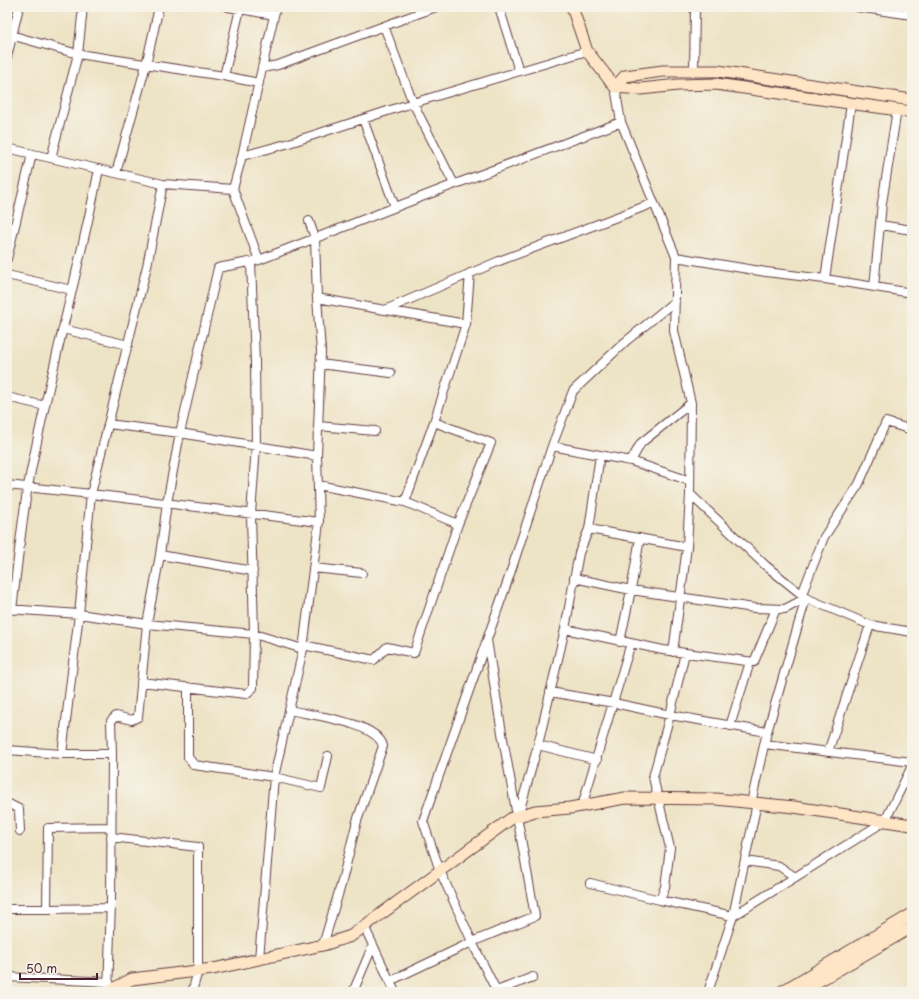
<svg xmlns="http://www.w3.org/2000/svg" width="919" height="999" viewBox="0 0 919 999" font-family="'Playpen Sans',sans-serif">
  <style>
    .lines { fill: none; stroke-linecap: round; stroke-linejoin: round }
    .street-casing { stroke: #623c42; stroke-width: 10 }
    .secondary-casing { stroke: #623c42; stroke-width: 13 }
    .street { stroke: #fff; stroke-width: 8 }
    .secondary { stroke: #fde5c5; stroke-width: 11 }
  </style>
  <rect width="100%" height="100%" fill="#f7f3e8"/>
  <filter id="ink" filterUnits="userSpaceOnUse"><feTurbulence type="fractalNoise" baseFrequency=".025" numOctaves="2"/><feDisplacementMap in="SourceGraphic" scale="8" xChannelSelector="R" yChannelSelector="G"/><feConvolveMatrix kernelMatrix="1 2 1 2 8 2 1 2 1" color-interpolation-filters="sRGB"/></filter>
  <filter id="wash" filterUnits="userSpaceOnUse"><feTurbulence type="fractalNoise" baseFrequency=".012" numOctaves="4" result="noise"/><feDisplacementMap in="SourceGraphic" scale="16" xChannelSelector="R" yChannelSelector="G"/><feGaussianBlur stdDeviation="0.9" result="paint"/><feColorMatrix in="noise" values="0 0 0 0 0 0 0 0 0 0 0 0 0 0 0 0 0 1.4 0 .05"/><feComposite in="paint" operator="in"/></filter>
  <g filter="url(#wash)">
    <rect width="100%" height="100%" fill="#ede3c5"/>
  </g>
  <g filter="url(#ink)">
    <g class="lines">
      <g class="street-casing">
        <path id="street" d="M228,7L274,15
          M499,7L519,71
          M857,7L912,15
          M384,26L413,103L454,184
          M7,34L78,54L224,76L259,83
          M7,57L19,7
          M262,68L278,65L436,7
          M694,71L695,7
          M224,76L240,9
          M363,119L395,207
          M7,148L163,184
          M242,156L276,7
          M51,158L78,54L83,7
          M116,173L146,65L159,7
          M233,189L259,260L442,189L621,122L615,87
          M309,221L315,238L317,298L385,310L499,261L654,203L621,122
          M880,225L912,230
          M676,257L766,272L825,279L912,293
          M7,259L32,154
          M251,262L255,362L256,446L251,514L254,634L147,624L160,555L167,503L180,433L218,268L259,260
          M7,275L72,290
          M825,279L851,104
          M874,287L882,203L897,110
          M317,298L321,351L317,456
          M386,310L466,324L470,273
          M63,329L128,345
          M320,364L391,373
          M7,397L45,406
          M691,403L690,494L765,565L806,598L870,625L912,632
          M434,422L491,443L458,524
          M108,424L180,433L317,456L319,522
          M318,426L375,431
          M552,446L573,391L625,342L675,301
          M631,461L690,481
          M7,485L91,494L79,614L62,754H112L111,902L108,992
          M318,485L405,502
          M589,529L687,547
          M160,555L253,571
          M313,568L362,573
          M574,578L631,590L754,608L785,609L806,598
          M802,594L824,537L859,484L886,422L912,430
          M8,609L79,614L147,624L138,717L132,720L116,716L111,721L112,754
          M12,610C17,569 21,527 28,486C48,380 78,275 99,169
          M565,629L663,650L754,662L776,609
          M620,642L631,590L640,538
          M303,645L374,660L387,647L414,653L458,524L405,502L434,422L466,324
          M673,652L687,547L690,494
          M141,682L246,694L253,688L254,634L303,649
          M188,687V757L194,765L274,777L321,788L328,756
          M550,692L614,703L670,715L767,732L751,803
          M289,710C310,715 377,722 383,746L357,821L341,885L323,945
          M730,726L750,662
          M767,732L806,598
          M764,744L912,762
          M538,745L597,760
          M7,750L62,754
          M828,752L870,625
          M7,803L19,809L20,831
          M582,806L631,643
          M519,813L538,745L565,629L579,553L589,529L600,455
          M111,837L198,847V971L192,992
          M745,861L779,866L795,877
          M590,883L660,900L733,916L885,821L912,766
          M660,900L665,887L670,848L653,777L670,715L685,653
          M111,908L47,909L48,828L111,827
          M7,909H47
          M364,926L395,992
          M259,959L274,777L303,649L319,522L91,494L147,266L163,184L233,189L242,156L286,144L403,106L587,51
          M7,977L109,982
          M390,981L472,942L535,916L502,733L487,640
          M353,992L373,945
          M494,992L533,977
          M497,992L474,946L440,871L423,821L508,580L552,446L631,461L641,443L691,403L674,331L676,257L654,203
          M708,992L733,916L757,803"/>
      </g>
      <g class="secondary-casing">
        <path id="secondary" d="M572,7L587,51L615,87L641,89L678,85L716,84L912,112
          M615,87L625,76L663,71H718L912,100
          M107,992L132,979L213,969L323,945L351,936L512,818L535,811L570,808L625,798L716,799L794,807L912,825
          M781,992L912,914
          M800,992L912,927"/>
      </g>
      <use href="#street" class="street"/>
      <use href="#secondary" class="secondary"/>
    </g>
  </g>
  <rect width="919" height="999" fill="none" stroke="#f7f3e8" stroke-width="24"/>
  <path d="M20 973v6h77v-6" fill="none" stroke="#4a1f2b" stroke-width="2"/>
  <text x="26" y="973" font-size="12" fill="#4a1f2b" stroke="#f7f3e8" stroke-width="3" paint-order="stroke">50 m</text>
</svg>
